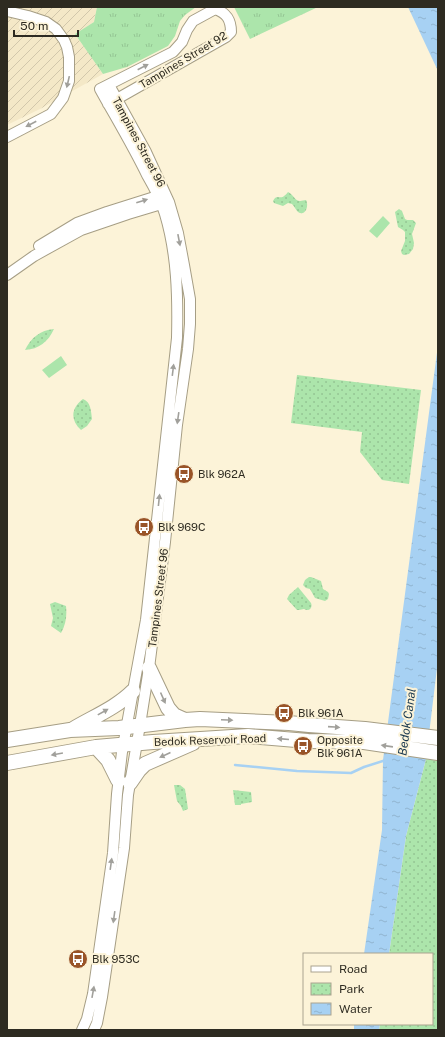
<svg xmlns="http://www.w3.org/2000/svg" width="445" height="1037" viewBox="0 0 445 1037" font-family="'Public Sans',sans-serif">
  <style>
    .industrial { fill: url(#industrial-furrows) }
    .grass { fill: url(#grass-tufts) }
    .park { fill: url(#park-dots) }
    .pitch { fill: #ace5ab }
    .water { fill: url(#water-ripples) }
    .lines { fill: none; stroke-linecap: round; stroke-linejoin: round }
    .stream { stroke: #a7d1f3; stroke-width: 2.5 }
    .minor-casing { stroke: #a69e85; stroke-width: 12 }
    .secondary-casing { stroke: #a69e85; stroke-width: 16 }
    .minor { stroke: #fff; stroke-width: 10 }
    .secondary { stroke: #fff; stroke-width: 14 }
    .oneway { fill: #a1a09b }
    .labels { text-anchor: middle; stroke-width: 4; stroke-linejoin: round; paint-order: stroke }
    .street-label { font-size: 11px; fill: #2e2b21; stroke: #fcf3d8 }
    .poi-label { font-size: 11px; fill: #2e2b21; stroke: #fcf3d8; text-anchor: start }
    .water-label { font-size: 12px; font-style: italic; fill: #18374e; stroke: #fcf3d8 }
  </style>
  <defs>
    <pattern id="industrial-furrows" width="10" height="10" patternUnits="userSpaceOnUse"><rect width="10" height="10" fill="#f4e8c7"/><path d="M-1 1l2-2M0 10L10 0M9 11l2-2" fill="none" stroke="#d2c7ab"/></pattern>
    <pattern id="grass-tufts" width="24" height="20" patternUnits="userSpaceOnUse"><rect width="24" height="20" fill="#ace5ab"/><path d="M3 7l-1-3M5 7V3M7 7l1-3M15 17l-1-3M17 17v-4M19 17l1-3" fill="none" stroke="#94c593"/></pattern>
    <pattern id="park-dots" width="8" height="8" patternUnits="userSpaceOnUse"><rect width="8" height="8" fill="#ace5ab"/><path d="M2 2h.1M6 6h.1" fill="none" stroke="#94c593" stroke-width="1.8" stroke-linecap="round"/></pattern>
    <pattern id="water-ripples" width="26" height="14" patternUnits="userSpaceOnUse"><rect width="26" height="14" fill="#a7d1f3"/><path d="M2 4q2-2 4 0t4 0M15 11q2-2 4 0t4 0" fill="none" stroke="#90b4d0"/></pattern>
  </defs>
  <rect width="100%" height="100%" fill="#fcf3d8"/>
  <path class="industrial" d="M7,7H97L94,22L75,34L103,74L40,109L7,125Z"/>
  <path class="grass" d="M97,7H196L185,15L180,21L175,36L168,46L127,67L103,74L75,34L94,22Z
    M234,7H318L250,39Z"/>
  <path class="park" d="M288,192C293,194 295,201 300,201C302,201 304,200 306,200C309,205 306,217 298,212C296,210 294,206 292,204L288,203L283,206L274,203L273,201C277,193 280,200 284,196C286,195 287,193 288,192Z
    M399,209L402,211L405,219L407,220H413L416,223L412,234L414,243L413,249L409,254L404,255L402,254L401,251L405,241V232L403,230L398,227L395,212Z
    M54,329C48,342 39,349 25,350C31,338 40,330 54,329Z
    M297,375L421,390L409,484L382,480L360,452L362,432L291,423Z
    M83,399C91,402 91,411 92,419L87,426L81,430C70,420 71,408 83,399Z
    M309,577H311L321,581L323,589L328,592L329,594L328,599L325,601L315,598L310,589L306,588L303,585L305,580Z
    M298,587L311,603C313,608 309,612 304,609L299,610H297L287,599L289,595Z
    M55,602L66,606C67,616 66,624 61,633L51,626L53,618L50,604Z
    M426,759L438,761V1030H379L380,1024H432V954H389L406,836Z
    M174,785H180L185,789L188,809L183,811L181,806L177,801Z
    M233,790L251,792L252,802L241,804V805H235Z"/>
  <path class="pitch" d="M383,216L390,223L377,238L369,231Z
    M61,356L67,365L49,378L42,370Z"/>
  <path class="water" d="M408,7H438V71Z
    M438,345V660L426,759L406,836L389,954H364L382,830L383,760Z
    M354,1024H380L379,1030H354Z"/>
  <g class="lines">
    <path class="stream" d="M235,765L297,771L351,773L364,767L386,760"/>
    <g class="minor-casing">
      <path id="minor" d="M7,11L28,16L46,22L56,29L64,40L67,47L69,57V81L63,98L51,114L7,137
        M39,246L77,223L107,212L164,194
        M7,275L34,256L81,230L128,214L168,202
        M82,1030L87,1019L93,994L113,853L117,794L122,752L133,691L146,620L177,338C178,296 177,254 165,214C161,200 154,187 147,175C133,146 116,118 100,89L173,52L182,42L187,30L193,21L215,9C227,13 231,20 231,32L226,37L108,104
        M94,1030L97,1023L102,997L124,848L128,795L140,725L149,668L165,542L177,425L188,349L190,324V299L184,265L178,233L169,202L146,152L109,85"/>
    </g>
    <g class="secondary-casing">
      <path id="secondary" d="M149,668L168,708L174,715L185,720
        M73,729C93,717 116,708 133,691
        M7,740L70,730L119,728L185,720L200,719L289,723L309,725L365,729L438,738
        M96,747L108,760L118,780
        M7,763L96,747L153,742L248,736L308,741L364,742L438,753
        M130,783L139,770L145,764L193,743"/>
    </g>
    <use href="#minor" class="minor"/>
    <use href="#secondary" class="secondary"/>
  </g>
  <defs><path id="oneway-solid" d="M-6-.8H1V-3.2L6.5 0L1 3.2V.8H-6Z"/></defs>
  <g class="oneway">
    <use href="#oneway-solid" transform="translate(143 67) rotate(-27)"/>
    <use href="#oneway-solid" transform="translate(68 82) rotate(103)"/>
    <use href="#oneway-solid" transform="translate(31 124) rotate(152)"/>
    <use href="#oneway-solid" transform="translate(142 201) rotate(-18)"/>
    <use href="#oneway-solid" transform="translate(179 240) rotate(79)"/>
    <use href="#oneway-solid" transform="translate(173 370) rotate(-83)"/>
    <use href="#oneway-solid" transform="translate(178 418) rotate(98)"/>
    <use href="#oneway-solid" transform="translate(159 500) rotate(-84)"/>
    <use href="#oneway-solid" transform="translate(163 698) rotate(66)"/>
    <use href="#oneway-solid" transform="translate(103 712) rotate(-29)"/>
    <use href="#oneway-solid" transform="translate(227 720) rotate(2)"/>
    <use href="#oneway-solid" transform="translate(334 727) rotate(4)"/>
    <use href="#oneway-solid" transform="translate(283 739) rotate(-175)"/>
    <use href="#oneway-solid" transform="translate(387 746) rotate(-172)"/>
    <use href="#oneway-solid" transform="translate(57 754) rotate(170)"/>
    <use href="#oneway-solid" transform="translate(165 755) rotate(156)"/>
    <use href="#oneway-solid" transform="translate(111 864) rotate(-82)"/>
    <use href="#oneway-solid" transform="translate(114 917) rotate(98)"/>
    <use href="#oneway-solid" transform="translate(93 992) rotate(-80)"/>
  </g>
  <defs>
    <g id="bus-disc" transform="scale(1)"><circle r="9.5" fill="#995428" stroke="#fcf3d8"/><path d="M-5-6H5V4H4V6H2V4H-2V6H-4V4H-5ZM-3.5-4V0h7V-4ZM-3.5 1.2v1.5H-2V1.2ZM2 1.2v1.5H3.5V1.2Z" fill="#fff"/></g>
  </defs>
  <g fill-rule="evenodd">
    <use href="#bus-disc" x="184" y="474"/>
    <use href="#bus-disc" x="144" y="527"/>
    <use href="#bus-disc" x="284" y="713"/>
    <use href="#bus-disc" x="303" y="746"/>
    <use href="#bus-disc" x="78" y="959"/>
  </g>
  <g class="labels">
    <g class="street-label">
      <text transform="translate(183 60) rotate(-31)" y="4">Tampines Street 92</text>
      <text transform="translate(139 142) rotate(62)" y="4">Tampines Street 96</text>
      <text transform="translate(158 598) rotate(-83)" y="4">Tampines Street 96</text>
      <text transform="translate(210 740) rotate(-2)" y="4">Bedok Reservoir Road</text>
    </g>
    <g class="poi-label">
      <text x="198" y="478">Blk 962A</text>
      <text x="158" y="531">Blk 969C</text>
      <text x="298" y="717">Blk 961A</text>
      <text x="317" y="744">Opposite<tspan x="317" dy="13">Blk 961A</tspan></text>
      <text x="92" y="963">Blk 953C</text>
    </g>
    <g class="water-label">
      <text transform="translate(407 722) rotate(-82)" y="4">Bedok Canal</text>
    </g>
  </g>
  <rect width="445" height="1037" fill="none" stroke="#2e2b21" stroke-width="16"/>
  <rect x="303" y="953" width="130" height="72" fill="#fcf3d8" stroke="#aaa38f"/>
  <rect x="311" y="966" width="20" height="6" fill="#ffffff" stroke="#aaa38f"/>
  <text x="339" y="973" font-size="12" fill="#2e2b21">Road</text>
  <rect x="311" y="983" width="20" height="12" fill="url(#park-dots)" stroke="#aaa38f"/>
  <text x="339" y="993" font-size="12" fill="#2e2b21">Park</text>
  <rect x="311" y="1003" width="20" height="12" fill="url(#water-ripples)" stroke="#aaa38f"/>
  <text x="339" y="1013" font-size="12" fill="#2e2b21">Water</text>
  <path d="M14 30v6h64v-6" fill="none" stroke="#2e2b21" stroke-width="2"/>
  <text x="20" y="30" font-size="12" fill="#2e2b21" stroke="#fcf3d8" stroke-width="3" paint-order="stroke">50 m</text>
</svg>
